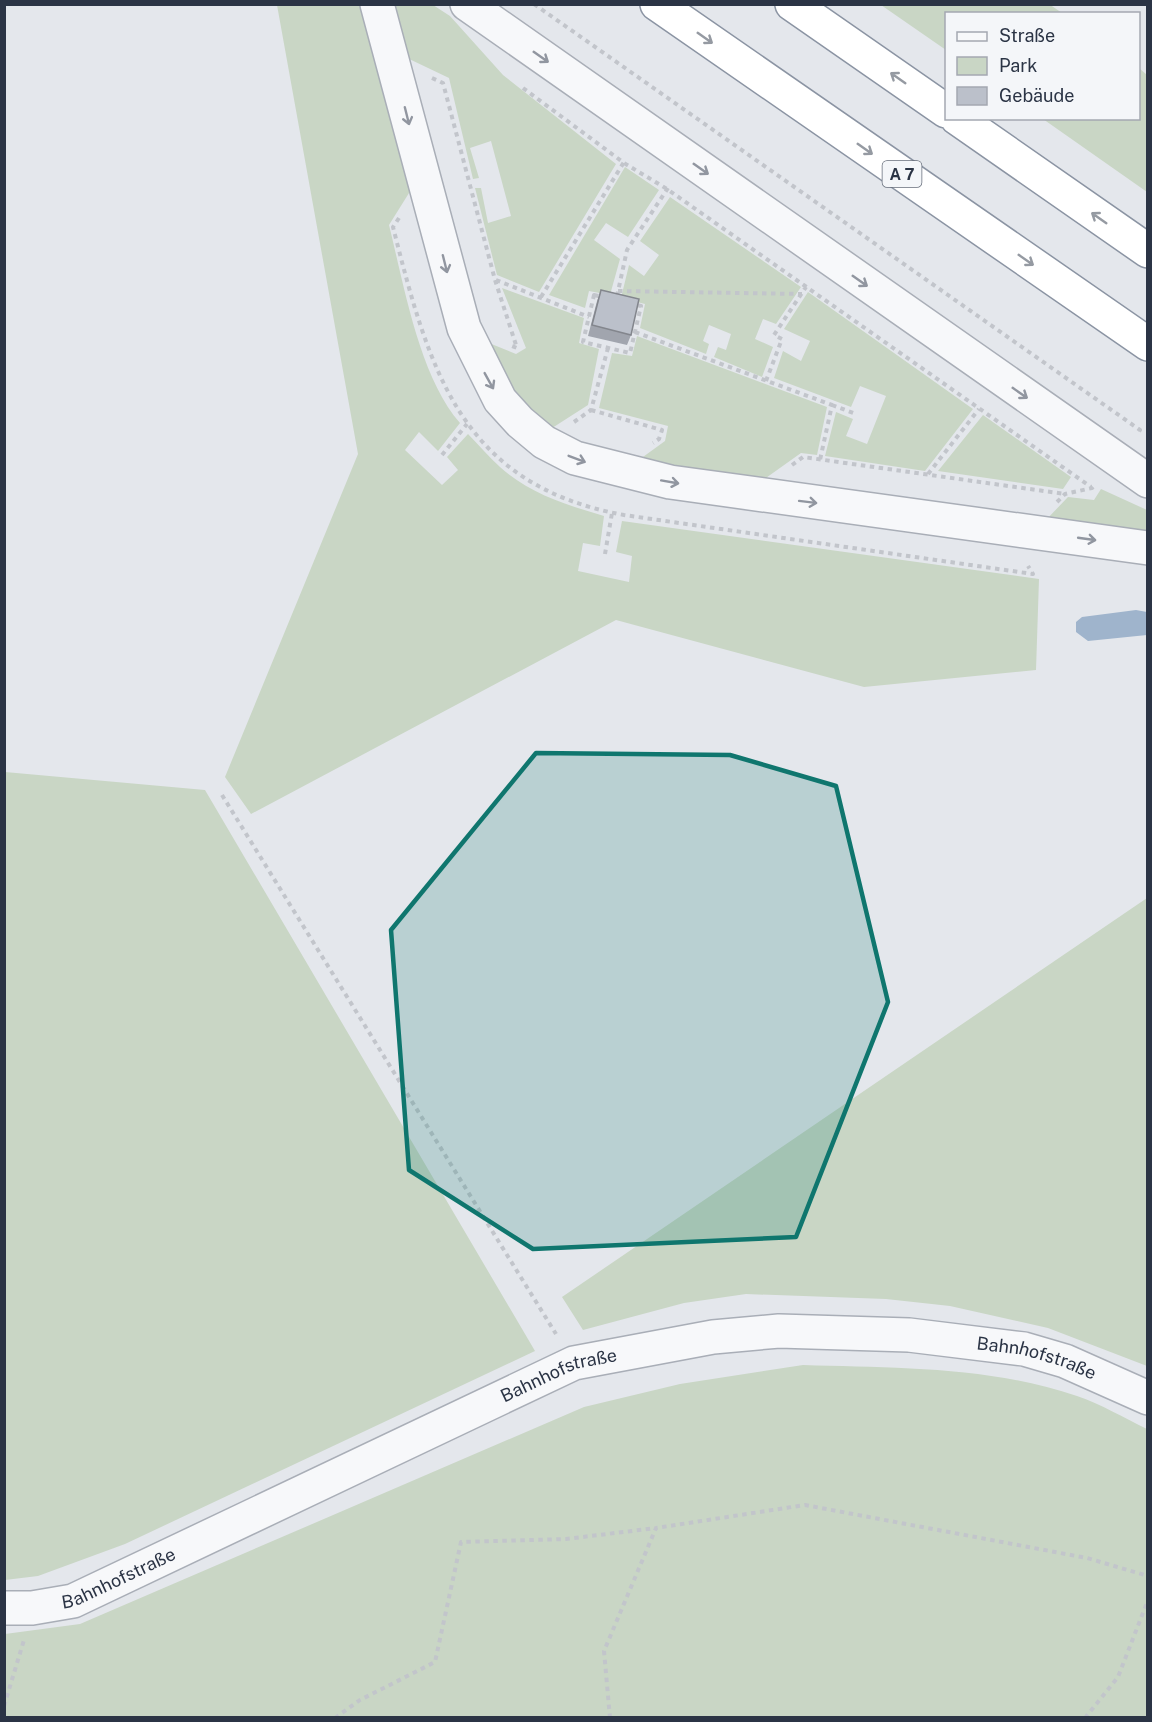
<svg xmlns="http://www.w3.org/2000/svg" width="1152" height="1722" viewBox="0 0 1152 1722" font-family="'Public Sans',sans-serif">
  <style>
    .green { fill: #c9d6c5 }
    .water { fill: #9fb4cc }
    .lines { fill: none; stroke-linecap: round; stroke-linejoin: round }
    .minor-casing { stroke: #a9aeb7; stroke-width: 36 }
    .highway-casing { stroke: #8b94a3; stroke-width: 36 }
    .path { stroke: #c2c5cb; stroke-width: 4; stroke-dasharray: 4.5 4.5; stroke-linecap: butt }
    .minor { stroke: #f7f8fa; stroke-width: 33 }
    .highway { stroke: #fff; stroke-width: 33 }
    .wall { fill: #a1a5ae }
    .building { fill: #bbc0ca; stroke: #83868d; stroke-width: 1.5 }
    .oneway { stroke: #959aa2 }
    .oneway2 { stroke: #9196a0 }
    .marked { fill: #0f766e; fill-opacity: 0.2; stroke: #0f766e; stroke-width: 4.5; stroke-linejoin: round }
    .labels { text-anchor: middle; stroke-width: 4.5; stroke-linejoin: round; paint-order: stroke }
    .shield { fill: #f4f6f9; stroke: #676e7b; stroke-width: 1.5 }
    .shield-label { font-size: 16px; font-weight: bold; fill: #2b3445 }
    .street-label { font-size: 18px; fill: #2b3445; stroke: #f4f6f9 }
  </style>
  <rect width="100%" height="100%" fill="#e4e7ec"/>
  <path class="green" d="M1049,4L1062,13L946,14V50L881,5Z
    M277,5H366L414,185L389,225C404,285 419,376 460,423L438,451L419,432L405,450L442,485L458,470L447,457L468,434C479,445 489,457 500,467C530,494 567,505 604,516L600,546L583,543L578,571L629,582L632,556L616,552L622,521L1039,579L1036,670L864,687L616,620L251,814L225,777L358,454Z
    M392,5H433L450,16L503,75L616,164L539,292L497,275L475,188H481L488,223L511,216L491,141L470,148L479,178L473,179L449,78L405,57Z
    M1139,68L1147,75V192L1043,119L1138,118Z
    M625,167L659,190L628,237L606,223L594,240L620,259L610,295L589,291L585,308L549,295Z
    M670,197L801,287L776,324L763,319L755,339L773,347L762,377L714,357L718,347L726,350L731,334L709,325L703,341L709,344L706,354L640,328L645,304L621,298L629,265L644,276L659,255L640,241Z
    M502,288L584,318L579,343L599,349L588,405L549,430L512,394L484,341L516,354L526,348Z
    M808,292L973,409L925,471L825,456L836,412L853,419L846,436L867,444L886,396L860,386L851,407L774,378L783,351L801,361L810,341L784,329Z
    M637,336L827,407L817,455L801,453L759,483L636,462L665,441L668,426L599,408L612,353L632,356Z
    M983,415L1071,477L1063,489L938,471Z
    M1101,489L1147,510V535L1045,521L1068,497L1094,500Z
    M5,772L205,790L535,1351L125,1544L38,1576L5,1580Z
    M1147,898V1366L1048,1328L950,1306L886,1299L746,1294L684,1303L583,1330L562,1297Z
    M803,1365C893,1368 990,1366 1077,1396C1101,1404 1124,1418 1147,1429V1717H5V1634L80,1624L584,1407L680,1384Z"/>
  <path class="water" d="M1136,610L1147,612V635L1088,641L1076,632V622L1082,617Z"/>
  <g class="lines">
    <g class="minor-casing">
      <g id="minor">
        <path d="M377,4L464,328L500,400L520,422L544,442L575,458L670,482L1148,548"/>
        <path d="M467,4L1148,481"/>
        <path id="s1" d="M4,1608H32L73,1601L574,1363L713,1337L779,1331L909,1335L1024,1349L1065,1361L1148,1398"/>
      </g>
    </g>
    <g class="highway-casing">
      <path id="highway" d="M657,4L1148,344
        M792,4L946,111
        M957,118L1148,251"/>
    </g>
    <path class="path" d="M534,4L1140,430L1138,433
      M432,78L443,83L495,280L517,348L512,346
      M523,88L624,163L667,189L1091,487
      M399,218L393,227C429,369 460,485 624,515L1033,574L1028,566
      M496,280L589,317
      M618,291L802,294
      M594,295L641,306L630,353L583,342Z
      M617,296L627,250L668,188
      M541,297L624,162
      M635,332L832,405L820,460
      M766,381L782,339L774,335L806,287
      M832,405L856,414
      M591,410L662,430L659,439L653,443
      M574,422L591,410L608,348
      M442,455L467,424
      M792,465L803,457L1065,494
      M928,474L979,409
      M1057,502L1065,494L1092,488L1095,485
      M605,554L612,513
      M222,795L556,1334
      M4,1706L24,1640
      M335,1718L360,1700L435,1662L461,1542L566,1539L656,1528
      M610,1718L604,1651L656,1528L805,1505L1087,1558L1148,1576
      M1085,1718L1118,1677L1148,1600"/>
    <use href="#minor" class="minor"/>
    <use href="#highway" class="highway"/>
  </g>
  <path class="wall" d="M601,290L631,335L627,345L588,336L597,301Z"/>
  <path class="building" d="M601,290L639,299L631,335L592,325Z"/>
  <defs><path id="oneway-shaft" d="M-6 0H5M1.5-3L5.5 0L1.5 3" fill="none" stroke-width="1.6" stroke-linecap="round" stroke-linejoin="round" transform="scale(1.5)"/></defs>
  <g class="oneway">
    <use href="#oneway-shaft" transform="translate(705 38) rotate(35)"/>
    <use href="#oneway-shaft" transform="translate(898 78) rotate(-145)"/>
    <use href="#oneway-shaft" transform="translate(865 149) rotate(35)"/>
    <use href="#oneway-shaft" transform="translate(1099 218) rotate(-145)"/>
    <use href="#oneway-shaft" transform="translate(1026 260) rotate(35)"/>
  </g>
  <g class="oneway2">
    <use href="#oneway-shaft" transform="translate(541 57) rotate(35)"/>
    <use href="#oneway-shaft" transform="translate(407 116) rotate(76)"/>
    <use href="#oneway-shaft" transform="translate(701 169) rotate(35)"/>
    <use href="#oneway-shaft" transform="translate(445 264) rotate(76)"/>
    <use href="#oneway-shaft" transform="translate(860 281) rotate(35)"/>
    <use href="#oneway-shaft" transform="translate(489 381) rotate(61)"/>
    <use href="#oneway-shaft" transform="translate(1020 393) rotate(35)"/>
    <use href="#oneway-shaft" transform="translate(577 459) rotate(21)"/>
    <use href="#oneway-shaft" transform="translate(670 482) rotate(10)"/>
    <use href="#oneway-shaft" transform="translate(808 502) rotate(7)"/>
    <use href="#oneway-shaft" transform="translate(1087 539) rotate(8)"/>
  </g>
  <path class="marked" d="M536,753L730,755L836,786L888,1002L796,1237L533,1249L409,1170L391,930Z"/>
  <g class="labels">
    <rect class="shield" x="882.5" y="161" width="39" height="26" rx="4.5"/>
    <g class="shield-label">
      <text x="902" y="180">A 7</text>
    </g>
    <g class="street-label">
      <text dy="6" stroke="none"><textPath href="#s1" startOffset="1092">Bahnhofstraße</textPath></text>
      <text dy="6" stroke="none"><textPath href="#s1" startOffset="606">Bahnhofstraße</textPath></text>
      <text dy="6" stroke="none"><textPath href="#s1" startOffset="120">Bahnhofstraße</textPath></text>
    </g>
  </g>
  <rect width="1152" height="1722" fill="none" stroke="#2b3445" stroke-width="12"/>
  <rect x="945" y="12" width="195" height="108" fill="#f4f6f9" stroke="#a4a8b1" stroke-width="1.5"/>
  <rect x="957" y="32" width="30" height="9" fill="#f7f8fa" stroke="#a4a8b1" stroke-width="1.5"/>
  <text x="999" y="42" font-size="18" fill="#2b3445">Straße</text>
  <rect x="957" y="57" width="30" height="18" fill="#c9d6c5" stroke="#a4a8b1" stroke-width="1.5"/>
  <text x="999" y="72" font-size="18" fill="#2b3445">Park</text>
  <rect x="957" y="87" width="30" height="18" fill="#bbc0ca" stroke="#a4a8b1" stroke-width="1.5"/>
  <text x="999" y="102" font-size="18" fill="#2b3445">Gebäude</text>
</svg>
